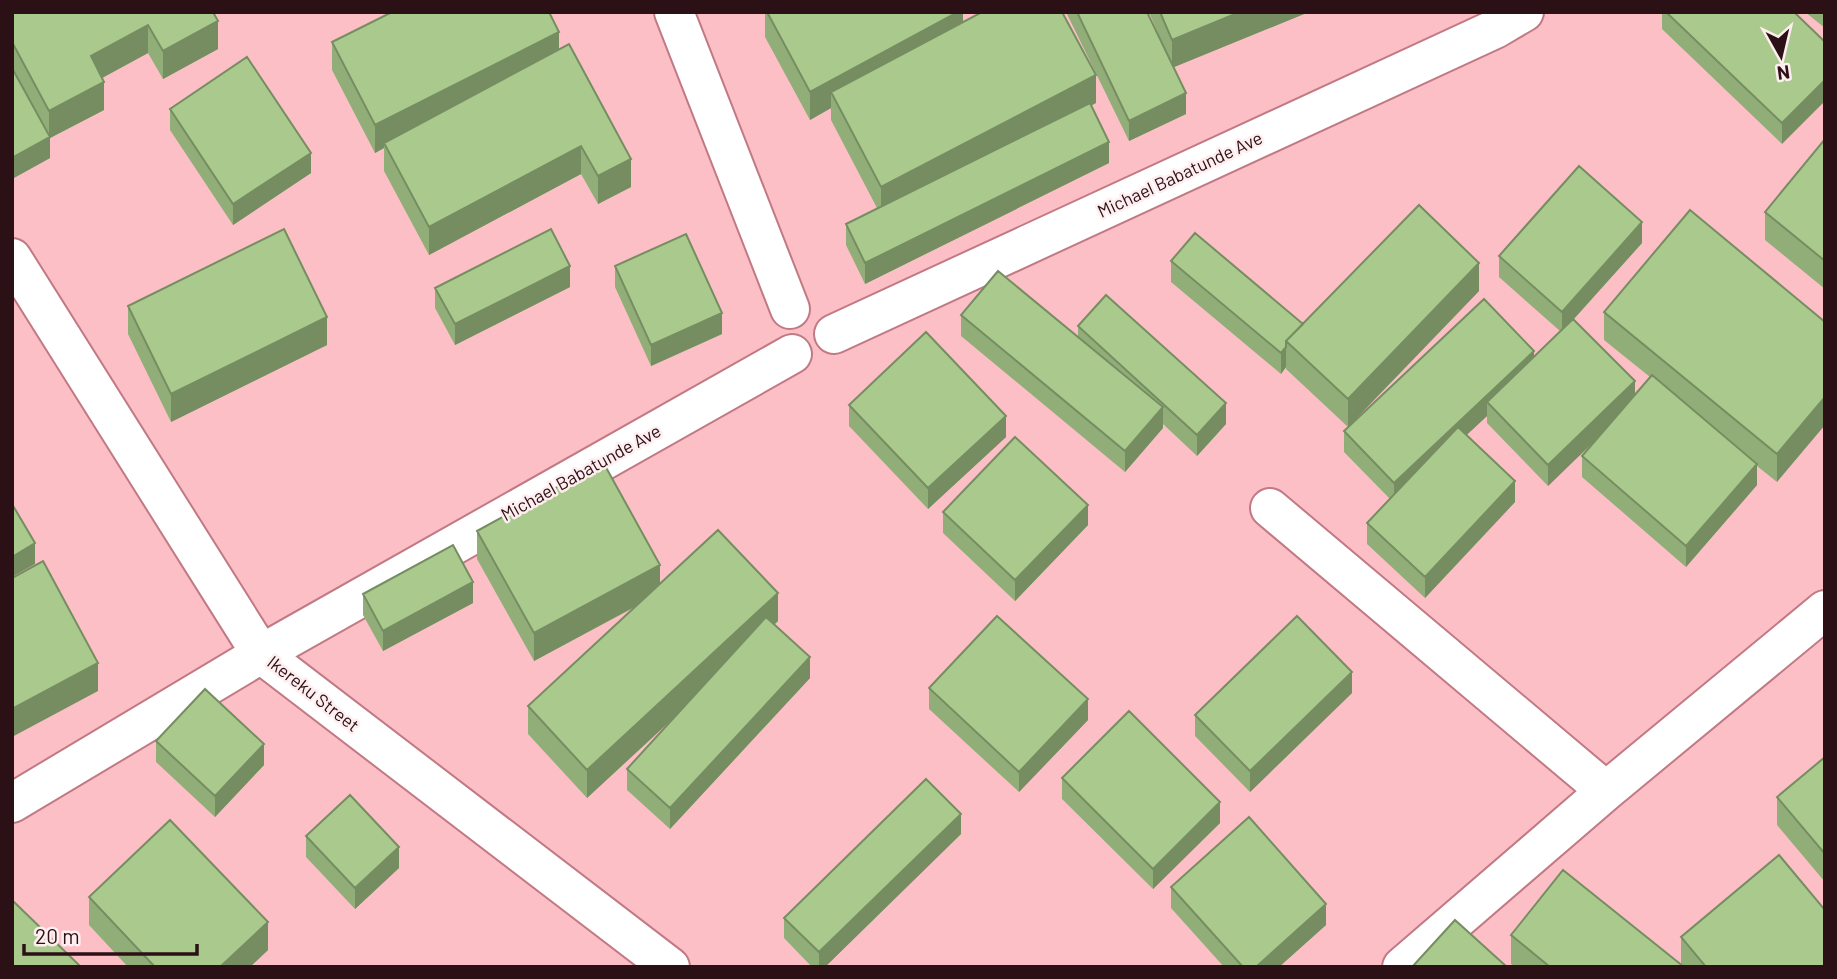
<svg xmlns="http://www.w3.org/2000/svg" width="1837" height="979" viewBox="0 0 1837 979" font-family="Barlow,sans-serif">
  <style>
    .lines { fill: none; stroke-linecap: round; stroke-linejoin: round }
    .minor-casing { stroke: #c17a84; stroke-width: 42 }
    .minor { stroke: #fff; stroke-width: 38 }
    .wall { fill: #91ae78 }
    .shaded-wall { fill: #768d62 }
    .building { fill: #a9ca8c; stroke: #768d62; stroke-width: 2 }
    .labels { text-anchor: middle; stroke-width: 5; stroke-linejoin: round; paint-order: stroke }
    .street-label { font-size: 18px; fill: #2b1015; stroke: #feeeef }
  </style>
  <rect width="100%" height="100%" fill="#fdbfc6"/>
  <g class="lines">
    <g class="minor-casing">
      <path id="minor" d="M674,12L790,309
        M12,258L261,654L670,967
        M834,334L1495,29L1524,12
        M1270,508L1606,791
        M12,803L261,654L792,354
        M1402,967L1606,791L1825,610"/>
    </g>
    <use href="#minor" class="minor"/>
  </g>
  <path class="wall" d="M12,12H213L218,49L163,79L148,53L102,78L104,110L50,138V158L12,179Z
    M764,12H963V22L1096,103L1091,105L1109,163L865,284L846,245V224L877,208L831,120V108L810,120L765,37V14Z
    M1066,12H1147L1162,43L1149,12H1309L1173,67L1186,114L1129,141Z
    M1662,12H1794L1782,144L1662,29Z
    M1805,12H1825V28Z
    M332,42L559,49L631,187L598,204L581,174L429,255L384,171V148L375,153L332,70Z
    M1825,102V126L1823,125V104Z
    M170,109L311,173L233,225L170,130Z
    M1825,139V289L1765,240V212Z
    M1642,243L1574,319L1635,394L1650,377L1604,340V312L1825,322L1777,482L1757,466V485L1686,567L1582,477V456L1598,437L1548,486L1487,423V416L1466,435L1515,502L1425,598L1367,544V523L1390,499L1344,452V431L1534,357L1560,331L1499,277V256Z
    M1171,261L1303,324L1479,291L1348,427L1286,369V367L1281,374L1171,282Z
    M615,266L722,334L651,366L615,287Z
    M570,287L455,345L435,308V288Z
    M128,306L327,345L171,422L128,334Z
    M961,315L1078,337V326L1226,424L1197,456L1163,424V428L1125,472L961,336Z
    M849,405L1006,437L928,509L849,426Z
    M943,512L1088,525L1015,601L943,533Z
    M477,531L660,583L778,621L774,625L810,678L670,829L627,790V769L676,716L587,798L528,734V706L635,607L534,661L477,559Z
    M363,594L473,603L383,651L363,615Z
    M929,688L1088,720L1019,792L929,709Z
    M1352,693L1250,792L1195,736V715Z
    M156,741L264,765L215,817L156,762Z
    M1825,757V882L1777,825V797Z
    M1062,778L1220,823L1153,889L1062,799Z
    M961,834L825,967H812L784,938V918Z
    M306,836L399,868L355,909L306,857Z
    M1171,887L1326,925L1279,967H1224L1171,908Z
    M89,897L268,950L250,967H128L89,925Z
    M1511,935L1681,964V937L1825,967H1515L1511,964Z"/>
  <path class="shaded-wall" d="M958,12H963V37L831,92V108L810,120V92Z
    M1240,12H1309L1172,68V40Z
    M218,21V49L163,79V51Z
    M148,25V53L91,84V56Z
    M559,32V60L384,143V148L375,153V125Z
    M1096,75V103L881,215V187Z
    M1825,80V101L1782,144V123Z
    M104,82V110L50,138V158L12,179V158L49,138V111Z
    M1186,93V114L1129,141V121Z
    M1109,142V163L865,284V263Z
    M581,146V174L429,255V227Z
    M311,153V173L233,225V204Z
    M631,159V187L598,204V176Z
    M1642,222V243L1562,332V312Z
    M1479,263V291L1348,427V399Z
    M570,266V287L455,345V324Z
    M722,313V334L651,366V345Z
    M327,317V345L171,422V394Z
    M1286,347V367L1281,374V353Z
    M1534,351V372L1487,402V416L1394,503V483Z
    M1635,381V402L1548,486V465Z
    M1825,397V425L1777,482V454Z
    M1226,403V424L1197,456V435Z
    M1163,407V428L1125,472V451Z
    M1006,416V437L928,509V488Z
    M1757,464V485L1686,567V546Z
    M1515,481V502L1425,598V577Z
    M1088,505V525L1015,601V580Z
    M35,543V564L12,577V557Z
    M660,565V593L534,661V633Z
    M473,582V603L383,651V631Z
    M778,593V621L587,798V770Z
    M810,657V678L670,829V808Z
    M98,663V691L12,737V709Z
    M1352,672V693L1250,792V771Z
    M1088,699V720L1019,792V772Z
    M264,744V765L215,817V796Z
    M1220,802V823L1153,889V869Z
    M961,814V834L825,967H819V952Z
    M399,847V868L355,909V888Z
    M1326,904V925L1279,967H1256Z
    M268,922V950L250,967H220Z"/>
  <path class="building" d="M12,12H213L218,21L163,51L148,25L91,56L104,82L49,111L12,42Z
    M392,12H549L559,32L375,125L332,42Z
    M767,12H958L810,92Z
    M982,12H1062L1096,75L881,187L831,92Z
    M1077,12H1147L1186,93L1129,121Z
    M1160,12H1240L1172,40Z
    M1666,12H1794L1825,42V80L1782,123Z
    M569,44L631,159L598,176L581,146L429,227L384,143Z
    M247,57L311,153L233,204L170,109Z
    M12,68L50,137L12,158Z
    M1090,103L1109,142L865,263L846,224Z
    M1825,139V261L1765,212Z
    M1579,166L1642,222L1562,312L1499,256Z
    M1419,205L1479,263L1348,399L1286,341Z
    M1690,210L1825,322V397L1777,454L1604,312Z
    M284,229L327,317L171,394L128,306Z
    M551,229L570,266L455,324L435,288Z
    M1195,233L1303,324L1286,341V347L1281,353L1171,261Z
    M686,234L722,313L651,345L615,266Z
    M998,271L1163,407L1125,451L961,315Z
    M1106,295L1226,403L1197,435L1078,326Z
    M1484,299L1534,351L1394,483L1344,431Z
    M1573,319L1635,381L1548,465L1487,402Z
    M926,332L1006,416L928,488L849,405Z
    M1652,375L1757,464L1686,546L1582,456Z
    M1458,427L1515,481L1425,577L1367,523Z
    M1015,437L1088,505L1015,580L943,512Z
    M603,462L660,565L534,633L477,531Z
    M12,504L35,543L12,557Z
    M718,530L778,593L587,770L528,706Z
    M453,545L473,582L383,631L363,594Z
    M43,561L98,663L12,709V578Z
    M997,616L1088,699L1019,772L929,688Z
    M1297,616L1352,672L1250,771L1195,715Z
    M766,617L810,657L670,808L627,769Z
    M205,689L264,744L215,796L156,741Z
    M1129,711L1220,802L1153,869L1062,778Z
    M1825,757V854L1777,797Z
    M926,779L961,814L819,952L784,918Z
    M350,795L399,847L355,888L306,836Z
    M1249,817L1326,904L1256,967H1243L1171,887Z
    M170,820L268,922L220,967H155L89,897Z
    M1779,855L1825,910V967H1706L1681,937Z
    M1563,870L1684,967H1550L1511,935Z
    M12,900L81,967H12Z
    M1455,920L1507,967H1412Z"/>
  <g class="labels">
    <g class="street-label">
      <text transform="translate(1180 175) rotate(-25)" y="6">Michael Babatunde Ave</text>
      <text transform="translate(581 473) rotate(-29)" y="6">Michael Babatunde Ave</text>
      <text transform="translate(313 694) rotate(38)" y="6">Ikereku Street</text>
    </g>
  </g>
  <rect width="1837" height="979" fill="none" stroke="#2b1015" stroke-width="28"/>
  <g transform="translate(1781 56) rotate(172)" stroke="#feeeef" stroke-width="5" paint-order="stroke">
  <path d="M0-5L12 26L0 18L-12 26Z" fill="#2b1015"/>
  <text y="-10" font-size="19" font-weight="bold" text-anchor="middle" fill="#2b1015">N</text>
  </g>
  <path d="M24 944v10h173v-10" fill="none" stroke="#2b1015" stroke-width="3.5"/>
  <text x="35" y="944" font-size="21" fill="#2b1015" stroke="#feeeef" stroke-width="5" paint-order="stroke">20 m</text>
</svg>
